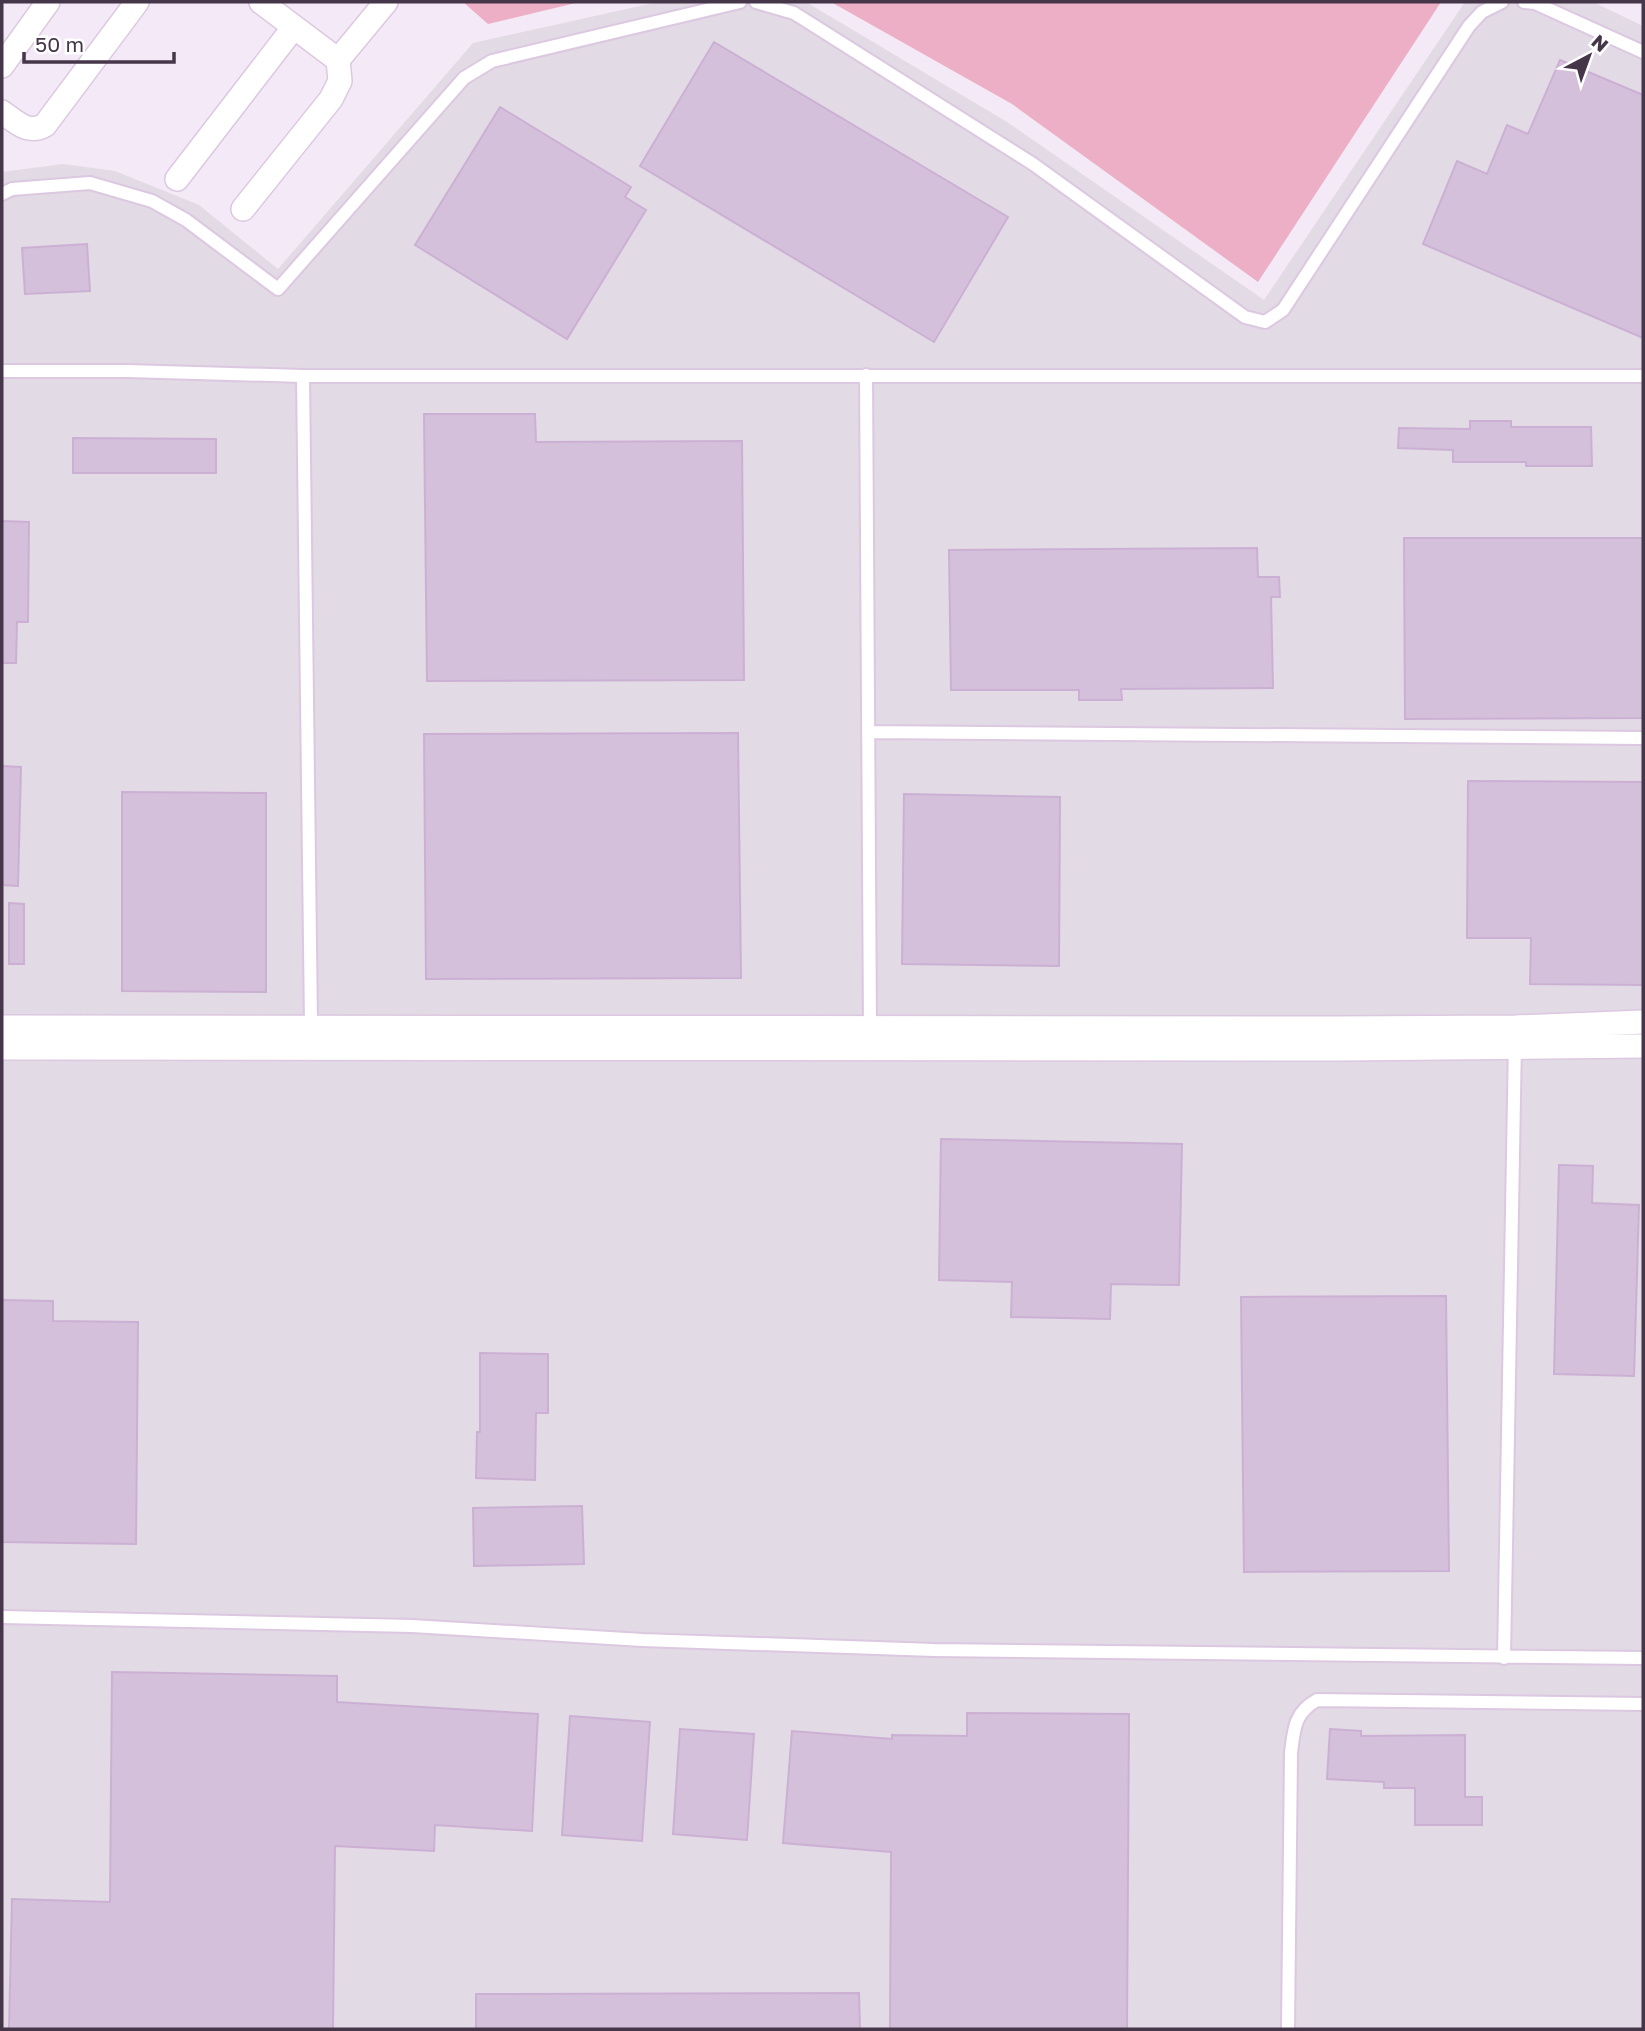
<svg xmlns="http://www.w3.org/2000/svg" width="1645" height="2031" viewBox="0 0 1645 2031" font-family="'Golos Text',sans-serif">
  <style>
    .industrial { fill: #e2dae5 }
    .green { fill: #ecafc6 }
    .building { fill: #d5c0db; stroke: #ccb0d4; stroke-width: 2 }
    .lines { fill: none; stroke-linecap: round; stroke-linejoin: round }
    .service-casing { stroke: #dcc8e0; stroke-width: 16 }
    .minor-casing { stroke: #dcc8e0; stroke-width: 26 }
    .service { stroke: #fff; stroke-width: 12 }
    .minor { stroke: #fff; stroke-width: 23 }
  </style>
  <rect width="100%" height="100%" fill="#f4e9f6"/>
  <path class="industrial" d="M658,2H806L1007,122L1264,300L1465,2H1593L1643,26V2029H2V172L63,164L115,171L199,205L278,269L473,43Z"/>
  <path class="green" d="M463,2H580L488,24Z
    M831,2H1441L1258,282L1012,104Z"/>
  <path class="building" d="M714,42L1008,217L934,342L640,166Z
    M1560,60L1643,95V338L1423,244L1457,161L1487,174L1507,125L1528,134Z
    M500,107L631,187L625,197L646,210L567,339L415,245Z
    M87,244L90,291L25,294L22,248Z
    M424,414H535L536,442L742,441L744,680L427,681Z
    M1470,421H1511V427H1591L1592,466H1526V462H1453V450L1398,448L1399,428L1470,429Z
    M73,438L216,439V473H73Z
    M2,521L29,522L28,622H17L16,663H2Z
    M1404,538H1643V718L1405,719Z
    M1257,548L1258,577H1279L1280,597H1271L1273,688L1121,689L1122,700H1079V690H951L949,550Z
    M738,733L741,978L426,979L424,734Z
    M2,766L21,767L18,886L2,885Z
    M1468,781L1643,782V985L1530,984L1531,938H1467Z
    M122,792L266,793V992L122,991Z
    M904,794L1060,797L1059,966L902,964Z
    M9,903L24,904V964H9Z
    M941,1139L1182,1144L1179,1285L1111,1284L1110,1319L1011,1317L1012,1282L939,1280Z
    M1559,1165L1593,1166L1592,1203L1639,1205L1634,1376L1554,1374Z
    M1446,1296L1449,1571L1244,1572L1241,1297Z
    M2,1300L53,1301V1321L138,1322L136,1544L2,1542Z
    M480,1353L548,1354V1413H536L535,1480L476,1478L477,1432H480Z
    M582,1506L584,1564L474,1566L473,1508Z
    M112,1672L337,1676V1702L538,1714L532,1831L435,1825L434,1851L335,1846L333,2029H9L12,1899L110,1902Z
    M967,1713L1129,1714L1127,2029H890L891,1852L783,1843L792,1731L892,1739V1735L967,1736Z
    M570,1716L650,1722L642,1841L562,1835Z
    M680,1729L754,1734L747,1840L673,1834Z
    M1330,1729L1361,1731V1736L1465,1735V1797H1482V1825H1415V1788H1384V1782L1327,1779Z
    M859,1993L860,2029H476V1994Z"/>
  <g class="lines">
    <g class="service-casing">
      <path id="service" d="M756,2L794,13L1033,164L1245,317L1265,322L1283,310L1469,26L1482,12L1502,2
        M1524,2L1535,3L1643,52
        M2,194L12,189L90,183L152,201L186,220L278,289L464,78L492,61L740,2
        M2,371H127L303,376H1643
        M866,375L870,1028
        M303,376L311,1025
        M868,732L1643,738
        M2,1617L412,1626L642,1640L934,1650L1643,1658
        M1504,1658L1515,1042
        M1288,2029L1291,1753C1294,1729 1294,1713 1317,1700L1643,1704"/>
    </g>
    <g class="minor-casing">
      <path id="minor" d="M261,2L338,60
        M2,66L48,2
        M2,112C16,122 28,135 45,125L137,2
        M177,179L294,27
        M243,209L331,99L340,81L338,60L386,2
        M2,1027L1340,1028L1515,1027L1643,1022
        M2,1048L1340,1049L1643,1046"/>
    </g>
    <use href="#service" class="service"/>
    <use href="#minor" class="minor"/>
  </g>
  <rect width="1645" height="2031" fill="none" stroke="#46364a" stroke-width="7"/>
  <g transform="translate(1589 56) rotate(41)" stroke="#ffffff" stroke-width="5" paint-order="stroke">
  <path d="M0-5L12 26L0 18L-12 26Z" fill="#46364a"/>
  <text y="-10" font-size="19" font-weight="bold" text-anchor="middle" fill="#46364a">N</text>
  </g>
  <path d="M24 52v10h150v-10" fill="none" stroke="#46364a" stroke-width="3.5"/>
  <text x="35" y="52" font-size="21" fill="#46364a" stroke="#ffffff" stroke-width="5" paint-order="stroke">50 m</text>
</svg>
